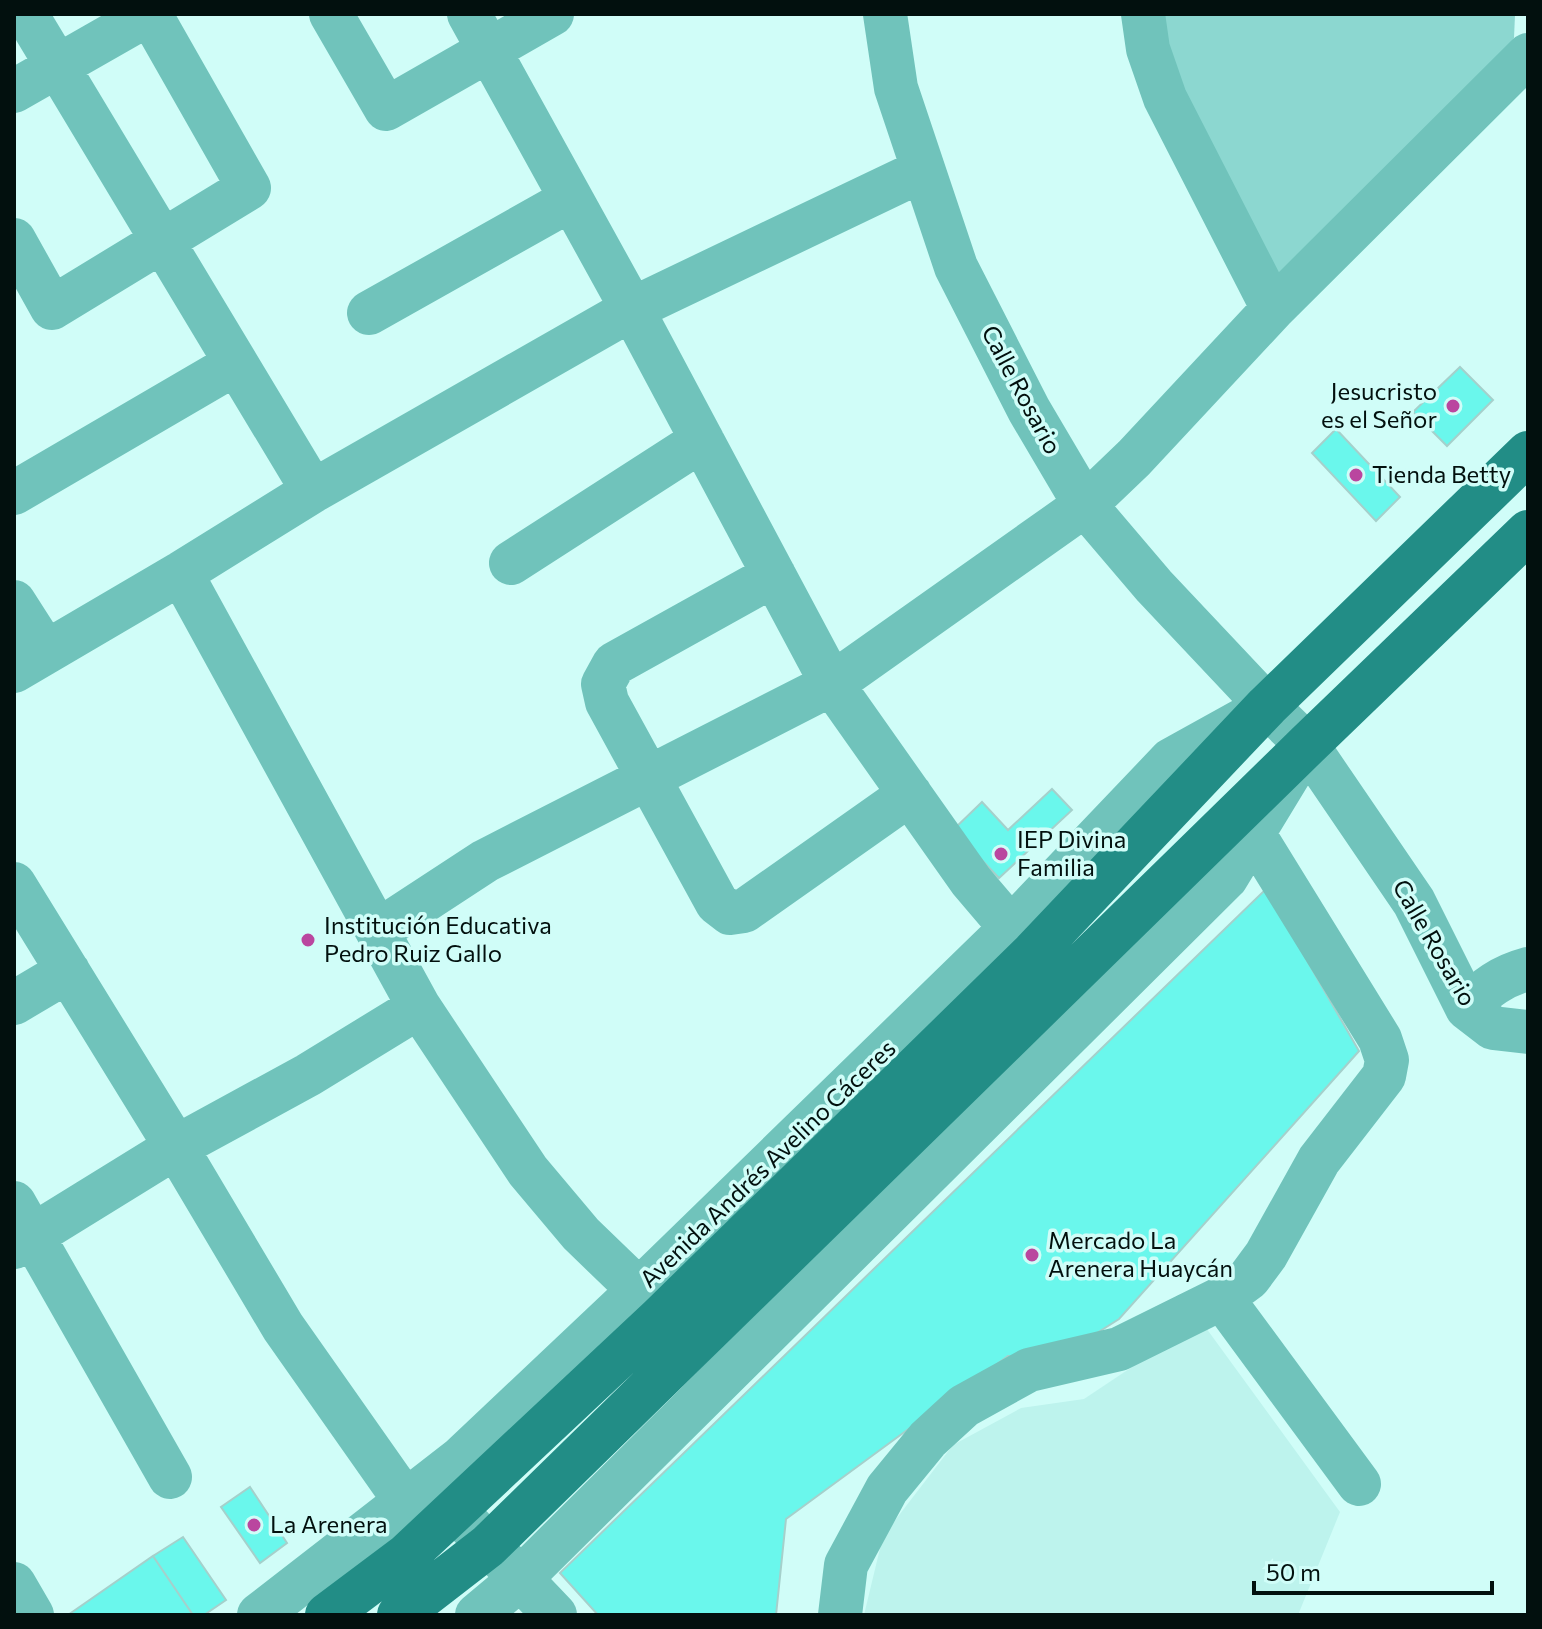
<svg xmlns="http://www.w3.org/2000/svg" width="1542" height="1629" viewBox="0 0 1542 1629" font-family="Commissioner,sans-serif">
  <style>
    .built { fill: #bdf3ed }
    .green { fill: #8cd7d0 }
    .building { fill: #6af7ec; stroke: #a5d0cb; stroke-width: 2 }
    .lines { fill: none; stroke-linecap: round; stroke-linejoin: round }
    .minor { stroke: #70c3bb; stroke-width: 44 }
    .major { stroke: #228d86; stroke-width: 44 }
    .poi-dot { fill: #ba469f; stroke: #d0fdf8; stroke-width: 3 }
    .labels { text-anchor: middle; stroke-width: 7; stroke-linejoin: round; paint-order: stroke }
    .street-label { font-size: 24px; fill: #02100e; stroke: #d0fdf8 }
    .poi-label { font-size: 24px; fill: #02100e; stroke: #d0fdf8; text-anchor: start }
  </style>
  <rect width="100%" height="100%" fill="#d0fdf8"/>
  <path class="built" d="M1201,1321L1340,1512L1298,1615H864L883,1536L953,1445L1021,1408L1084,1399Z"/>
  <path class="green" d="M1158,14H1515V15L1514,38L1501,57L1274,290L1183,90Z"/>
  <path class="building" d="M1460,367L1493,400L1447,446L1413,412Z
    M1336,429L1400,497L1376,521L1312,453Z
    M1052,789L1072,810L999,878L953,830L982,802L1008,830Z
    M1266,889L1359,1051L1119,1319L1059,1357L1008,1356L786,1519L776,1615H598L560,1573Z
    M250,1487L287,1543L260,1563L221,1507Z
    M183,1537L226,1600L204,1615H193L153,1556Z
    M153,1556L193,1615H68Z"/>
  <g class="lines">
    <path class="minor" d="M26,14L313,491
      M331,14L386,109L552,14
      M469,14L632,309L832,684L971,881L1011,928
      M885,14L896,88L956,267L1029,410L1085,505L1154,586L1267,706L1307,745L1414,902L1467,1008L1493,1028L1528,1032
      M1143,14L1148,49L1165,98L1273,309
      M14,91L149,14
      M14,240L52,308L249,188L150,14
      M369,313L570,200
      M14,493L235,364
      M511,563L702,440
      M181,573L419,1007L528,1171L581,1234L639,1290
      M774,575L614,664L603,684L607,702L717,903L730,913L744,911L910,794
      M14,602L46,652
      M14,671L181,573L313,491L632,309L923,170
      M14,884L176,1147L283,1327L406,1502
      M378,931L485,861L832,684L1085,505L1134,458L1273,309L1528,55
      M14,1003L68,971
      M1467,1008C1485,988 1502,976 1528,969
      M14,1203L170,1477
      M14,1247L176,1147L308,1075L419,1007
      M1222,1298L1359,1484
      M455,1510L555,1615
      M14,1584L32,1615
      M259,1615L460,1459L639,1290L1011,928L1171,760L1254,714
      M477,1615L520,1579L1226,878L1291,771
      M840,1615L846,1565L887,1489L928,1439L964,1406L1029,1370L1119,1349L1222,1298L1249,1278L1266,1255L1319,1160L1384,1076L1387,1060L1380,1039L1253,833"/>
    <path class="major" d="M327,1615L407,1555L660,1318L1033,953L1267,706L1528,453
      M399,1615L488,1546L1307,745L1528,532"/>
  </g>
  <g class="poi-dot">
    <circle cx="1453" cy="406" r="8"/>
    <circle cx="1356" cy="475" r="8"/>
    <circle cx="1001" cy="854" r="8"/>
    <circle cx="308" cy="940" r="8"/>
    <circle cx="1032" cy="1255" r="8"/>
    <circle cx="254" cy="1525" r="8"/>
  </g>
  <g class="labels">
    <g class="street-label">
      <text transform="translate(1021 390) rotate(62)" y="8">Calle Rosario</text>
      <text transform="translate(1434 943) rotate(60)" y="8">Calle Rosario</text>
      <text transform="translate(768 1164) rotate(-44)" y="8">Avenida Andrés Avelino Cáceres</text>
    </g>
    <g class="poi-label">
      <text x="1437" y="400" text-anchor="end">Jesucristo<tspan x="1437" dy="28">es el Señor</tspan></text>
      <text x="1372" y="483">Tienda Betty</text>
      <text x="1017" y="848">IEP Divina<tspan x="1017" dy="28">Familia</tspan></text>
      <text x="324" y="934">Institución Educativa<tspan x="324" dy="28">Pedro Ruiz Gallo</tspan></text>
      <text x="1048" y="1249">Mercado La<tspan x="1048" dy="28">Arenera Huaycán</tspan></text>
      <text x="270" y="1533">La Arenera</text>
    </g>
  </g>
  <rect width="1542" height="1629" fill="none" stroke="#02100e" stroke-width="32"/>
  <path d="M1254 1581v12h238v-12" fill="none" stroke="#02100e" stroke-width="4"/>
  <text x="1266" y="1581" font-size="24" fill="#02100e" stroke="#d0fdf8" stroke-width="6" paint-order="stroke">50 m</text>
</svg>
